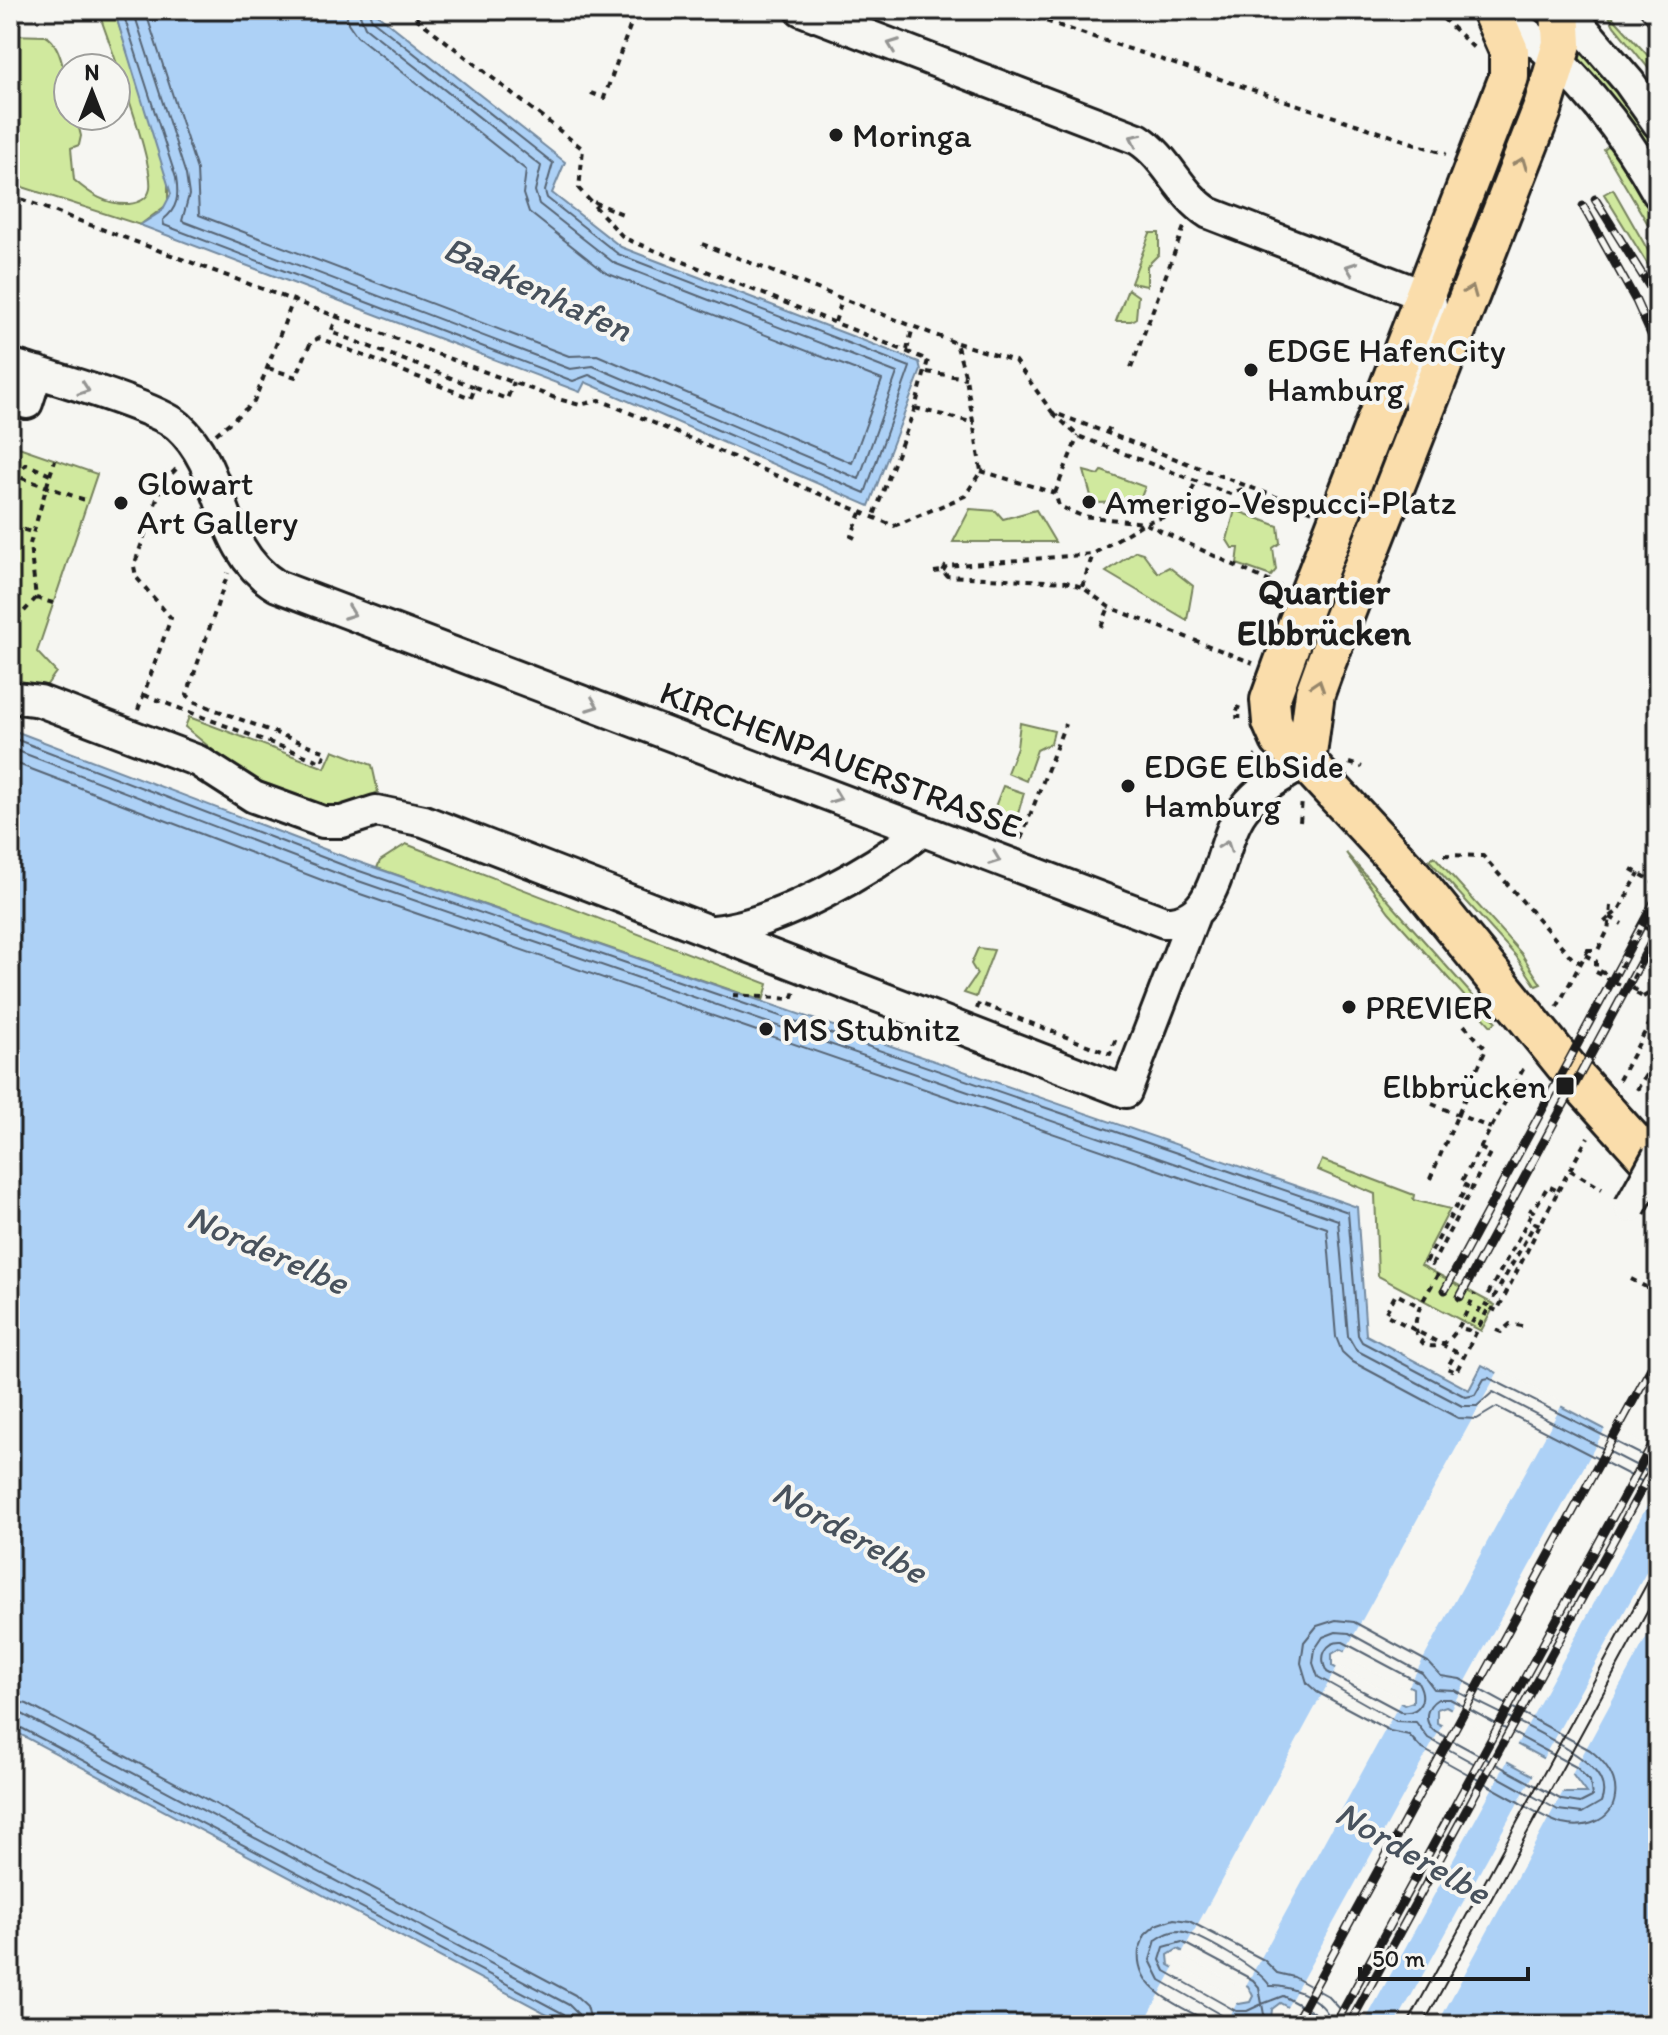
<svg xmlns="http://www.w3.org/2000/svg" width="1668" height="2035" viewBox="0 0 1668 2035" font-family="Itim,sans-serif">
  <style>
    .green { fill: #d0e99e; stroke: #76825d; stroke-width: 2 }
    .water { fill: #add1f6; stroke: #73899f; stroke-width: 2; fill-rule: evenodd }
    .pier { fill: #f6f6f2 }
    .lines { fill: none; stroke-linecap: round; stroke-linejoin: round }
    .shore { stroke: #566473; stroke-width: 2 }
    .minor-casing { stroke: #1c1c1c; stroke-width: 36 }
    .major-casing { stroke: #1c1c1c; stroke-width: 44 }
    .path { stroke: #1c1c1c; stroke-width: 4; stroke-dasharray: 6 6; stroke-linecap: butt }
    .minor { stroke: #f6f6f2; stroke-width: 30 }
    .major { stroke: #faddab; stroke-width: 38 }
    .tram { stroke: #1c1c1c; stroke-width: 2 }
    .rail-casing { stroke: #1c1c1c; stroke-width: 9 }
    .rail { stroke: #f6f6f2; stroke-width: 6; stroke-dasharray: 18; stroke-linecap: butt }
    .minor-bridge-casing { stroke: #1c1c1c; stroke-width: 36; stroke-linecap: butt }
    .path-bridge { stroke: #1c1c1c; stroke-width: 4; stroke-dasharray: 6 6; stroke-linecap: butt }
    .minor-bridge { stroke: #f6f6f2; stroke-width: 30 }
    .oneway { stroke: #949492 }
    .oneway2 { stroke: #96866b }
    .poi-dot { fill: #1c1c1c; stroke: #f6f6f2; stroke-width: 3 }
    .labels { text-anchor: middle; stroke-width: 8; stroke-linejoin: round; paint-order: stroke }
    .poi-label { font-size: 34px; fill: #1c1c1c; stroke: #f6f6f2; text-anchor: start }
    .street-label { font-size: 34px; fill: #1c1c1c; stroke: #f6f6f2 }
    .water-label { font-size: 36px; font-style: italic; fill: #48525d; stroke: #f6f6f2 }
    .neighbourhood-label { font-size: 36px; font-weight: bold; fill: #1c1c1c; stroke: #f6f6f2 }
  </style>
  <rect width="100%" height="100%" fill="#f6f6f2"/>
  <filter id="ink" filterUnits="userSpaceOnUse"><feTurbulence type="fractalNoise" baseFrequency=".0125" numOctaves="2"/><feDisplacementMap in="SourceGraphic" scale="16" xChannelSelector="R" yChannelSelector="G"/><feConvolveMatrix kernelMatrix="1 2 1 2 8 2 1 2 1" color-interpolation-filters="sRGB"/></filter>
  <g filter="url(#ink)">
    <path class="green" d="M98,10H114L168,179V204L140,225L10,183V35L46,36C65,46 68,96 68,116H76L81,136L79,145L71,148L74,180C90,194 106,205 129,204C137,203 146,200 149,192C159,173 107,38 98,10Z
      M1606,10L1652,60L1658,68V80L1614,26Z
      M1577,51C1593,58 1653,132 1658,149C1660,155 1658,163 1658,169L1599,84L1574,55Z
      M1610,145L1658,225V241L1604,150Z
      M1613,189L1658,268V281L1604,194Z
      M1150,233H1159V254L1147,266V286L1131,283Z
      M1128,289L1138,296L1136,318L1131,321H1116Z
      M10,444L97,474L37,652L56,672L46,686L10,682Z
      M1084,471L1099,475L1102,471L1145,487L1139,502L1093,503Z
      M970,509L996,511L1003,519L1036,510L1055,542H953Z
      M1235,510L1278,526L1280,543L1273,548L1276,570L1271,576L1237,564L1239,548H1232L1227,540Z
      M1136,551L1143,553L1158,573L1169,567L1193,586L1187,620L1106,572Z
      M189,717L325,768L333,750L372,765L378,792L333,814L249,780L185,727Z
      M1020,723L1054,731L1051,743L1037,750L1026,781L1007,773L1017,747Z
      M1003,786L1024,793L1015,824L991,817Z
      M406,844L768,984L763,1001L377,868L380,861Z
      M1346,853L1496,1022L1491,1026L1389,912Z
      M1434,856L1521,953L1541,984L1536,986L1516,956L1429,860Z
      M978,948L994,950L976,997L964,993L977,974L971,964Z
      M1322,1160L1414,1195L1413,1200L1450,1209L1421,1265L1495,1305L1481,1331L1378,1276L1375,1194L1318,1170Z"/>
    <path class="water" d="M114,10H372L565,162L552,193L621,247L919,362L921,370L869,506L585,382L580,392L140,225L162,211L171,194Z
      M10,729L350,859L1357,1207L1366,1335L1469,1390L1482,1365L1658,1457V2025H1319L1280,2003L1272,2009L1271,2019L1282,2025H568L10,1729ZM1340,1649L1413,1688V1702L1404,1705L1332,1666V1654ZM1446,1706L1572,1774L1586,1793H1565L1437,1723V1709ZM1178,1949L1248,1986L1253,1996L1250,2002L1239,2004L1169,1965L1168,1955Z"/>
    <path class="pier" d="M1499,1370L1563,1403L1407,1689L1343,1655Z
      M1607,1425L1658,1452V1486L1515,1748L1449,1712Z
      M1658,1551V1616L1570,1778L1541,1762Z
      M1338,1665L1402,1699L1244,1989L1181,1955Z
      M1444,1722L1509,1758L1363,2025H1311L1285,2011Z
      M1535,1772L1565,1788L1437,2025H1395Z
      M1176,1964L1239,1999L1225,2025H1143Z"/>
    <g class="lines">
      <path class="shore" d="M122,10L176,178C179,196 178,208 163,220L164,225L573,381L589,375L865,493L910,367L618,254L547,198L545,191L553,163L372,20L368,10
        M133,10L186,175L189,195L182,221L570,369L593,366L859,479L897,373L614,263L539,204L535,191L541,166L365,27L358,10
        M145,10L197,170L199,215L569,356L597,355L852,463L882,380L606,273L529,212L523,194L526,170L357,36L348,23L346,10
        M10,737L348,867L1348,1212L1358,1335L1362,1342L1466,1397L1475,1395L1484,1379L1489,1378L1658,1463
        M10,748L344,876L1338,1220L1348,1336L1356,1350L1462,1406H1477L1493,1392L1647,1471L1658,1473
        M10,761L340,887L1327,1228L1336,1337L1342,1352L1353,1362L1458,1418L1477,1419L1497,1407L1643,1482L1658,1485
        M1336,1620L1354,1622L1428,1662L1441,1676L1460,1679L1590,1750C1604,1761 1618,1777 1615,1797C1612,1822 1584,1829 1562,1824C1545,1819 1528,1807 1513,1799C1482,1782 1452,1765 1421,1748L1409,1735L1390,1731L1317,1692L1307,1683L1301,1663L1304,1642L1317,1626Z
        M1336,1632L1349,1633L1422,1673L1434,1689L1454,1690C1486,1707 1572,1745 1592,1768C1602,1778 1606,1790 1601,1802L1582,1813L1558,1810L1428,1738L1416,1722L1396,1721L1318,1677L1313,1663L1315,1649L1323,1637Z
        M1343,1642L1418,1682C1427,1698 1421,1714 1402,1712L1327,1672C1318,1656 1326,1641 1343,1642Z
        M1438,1699H1450L1576,1767L1590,1781L1592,1797L1580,1803L1562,1800L1433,1730C1423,1720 1426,1706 1438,1699Z
        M10,1700L27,1704L575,1995L587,2006L592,2025
        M10,1712L22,1714L569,2005L578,2014L580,2025
        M10,1722L564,2014L570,2025
        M1215,2025C1184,2007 1134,1993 1139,1950L1145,1935L1156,1925L1174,1919L1189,1921L1264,1960L1277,1973L1294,1977L1328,1996L1341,2010L1343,2025
        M1254,2025L1251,2021L1230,2020L1160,1980L1150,1960L1156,1940C1163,1935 1170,1931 1179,1931C1198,1933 1261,1970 1270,1986C1291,1985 1330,2001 1331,2025
        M1266,2025L1262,2004L1247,2011H1236L1165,1971L1160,1960L1164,1947L1182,1942L1253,1980L1259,1987L1262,2004L1283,1996L1318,2015L1321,2025"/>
      <g class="minor-casing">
        <path id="minor" d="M801,10L1138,139C1168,158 1179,194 1209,213L1430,298L1431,304L1415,349L1421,415
          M1497,10C1564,59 1618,120 1658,193
          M1567,10L1629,82L1658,123
          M10,364C44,375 156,406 178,426C228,471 215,548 277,586L1164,922C1222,924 1216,846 1243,810C1260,787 1282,776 1306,762
          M27,403L37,372
          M10,697L40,701L198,761L254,797L323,822H342L376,811L424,821L1126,1092L1194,915
          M714,931C777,925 872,870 922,831"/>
      </g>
      <g class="major-casing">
        <path id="major" d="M1491,10L1509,51V77L1295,631L1270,700L1272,722L1280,740L1306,762L1413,877L1574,1076L1658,1169
          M1306,762L1315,693L1327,660L1542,110L1562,44L1560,10"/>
      </g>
      <path class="path" d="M406,10L583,149L579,189L624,238L928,360L915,408L873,518
        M1012,10L1446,154
        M1434,10L1474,48
        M591,93L604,98L636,10
        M10,170L16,147L17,122
        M10,195L558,399L580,405L600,400L894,526L965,496L981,471L966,378L956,343L702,244
        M594,202L625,215
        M835,322L842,300
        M957,343L1015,361L1052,412L1313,511
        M907,350L913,327
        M268,368L296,377L311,342L319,338L471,398L475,387L331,332L338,314
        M1131,368L1184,227L1186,229
        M927,372L966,378
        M475,387L507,399L514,382
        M915,408L975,423
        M1053,413L1078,436L1230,494L1248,487
        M1107,433L1111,423
        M216,434L254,402L294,298
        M981,471L1055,493L1059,506L1082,516L1144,523L1281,587
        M10,474L88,501
        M50,475L55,460
        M1055,493L1078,436
        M12,526L34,533
        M10,534L16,510L14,476L26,464L50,475L30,544L36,598L20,616L10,606
        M855,538L851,536L861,513
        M943,571L946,566L1093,554L1144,523L1183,511L1196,481
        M934,572L943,571L947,576L1066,582L1082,587L1109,607L1253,663
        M1082,587L1093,554
        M36,598L53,603
        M1101,627L1109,607
        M144,695L322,762L326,752L195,702L187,695L228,573
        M1239,706L1235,717H1242
        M138,710L171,618L136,577L134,566L162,484L179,466
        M1244,762L1256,756
        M1349,763L1362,767
        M1300,822L1302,800
        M1021,839L1065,724
        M1444,855L1483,856L1572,958L1581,963
        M1631,869L1658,884
        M1657,901L1658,898
        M1611,906L1610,917L1619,910L1639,873
        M1610,917L1622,924
        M1657,934L1658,931
        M1587,950H1598L1608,930L1610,917L1600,926
        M1585,955L1596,961V972
        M1600,971L1610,976
        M1596,972L1613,981
        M1632,988L1642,993
        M733,995L792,999L796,989
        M1643,997L1653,991L1658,994
        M1557,1007L1590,946
        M977,1009L979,1003L1110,1054L1116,1038
        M1463,1017L1469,1011
        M1619,1080L1658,1008
        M1637,1090L1658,1054
        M1432,1104L1491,1128
        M1480,1148L1490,1153L1432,1265L1426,1262L1467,1186L1461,1183Z
        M1480,1148L1526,1064
        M1570,1170L1602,1189
        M1430,1179L1486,1049L1464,1025
        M1558,1191L1588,1137
        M1529,1209L1533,1211L1548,1186L1558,1191L1540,1225L1535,1223L1494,1297L1488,1294L1533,1211
        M1631,1279L1646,1287L1658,1264
        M1415,1304L1396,1294L1385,1314L1456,1352L1447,1368L1456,1372L1489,1307L1497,1311L1540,1225
        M1464,1329L1468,1330L1483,1303L1489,1306
        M1496,1330L1501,1332L1510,1324L1522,1326"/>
      <use href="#minor" class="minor"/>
      <use href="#major" class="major"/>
      <path class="tram" d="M1407,2025L1658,1563
        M1423,2025L1658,1592"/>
      <g class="rail-casing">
        <path id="rail" d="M1642,10L1658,30
          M1595,199L1658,300
          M1583,206L1636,301L1658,350
          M1445,1290L1658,895
          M1460,1297L1658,930
          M1294,2025L1658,1355
          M1335,2025L1658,1434
          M1349,2025L1658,1459"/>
      </g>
      <use href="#rail" class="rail"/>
      <g class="minor-bridge-casing">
        <path id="minor-bridge" d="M1630,1207L1658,1156"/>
      </g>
      <path class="path-bridge" d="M1642,926L1657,901
        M1627,989L1657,934L1642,926L1613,981L1643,997
        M1438,1274C1427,1296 1402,1325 1425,1345C1453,1354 1464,1315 1475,1294"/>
      <use href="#minor-bridge" class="minor-bridge"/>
    </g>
    <defs><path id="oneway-chevron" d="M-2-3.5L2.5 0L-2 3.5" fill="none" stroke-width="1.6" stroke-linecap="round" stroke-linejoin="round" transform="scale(2)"/></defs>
    <g class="oneway">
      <use href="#oneway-chevron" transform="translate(893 45) rotate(-159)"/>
      <use href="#oneway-chevron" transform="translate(1135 139) rotate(-154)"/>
      <use href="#oneway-chevron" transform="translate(1351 268) rotate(-159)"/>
      <use href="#oneway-chevron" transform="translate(84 389) rotate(19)"/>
      <use href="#oneway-chevron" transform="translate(350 613) rotate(21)"/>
      <use href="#oneway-chevron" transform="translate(593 705) rotate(21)"/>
      <use href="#oneway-chevron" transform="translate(836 797) rotate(21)"/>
      <use href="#oneway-chevron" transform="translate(1226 846) rotate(-70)"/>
      <use href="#oneway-chevron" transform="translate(995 859) rotate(21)"/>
    </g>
    <g class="oneway2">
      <use href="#oneway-chevron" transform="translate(1521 163) rotate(-69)"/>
      <use href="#oneway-chevron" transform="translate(1471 291) rotate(-68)"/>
      <use href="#oneway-chevron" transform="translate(1318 685) rotate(-72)"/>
    </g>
  </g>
  <g class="poi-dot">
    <circle cx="836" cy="135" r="8"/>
    <circle cx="1251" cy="370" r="8"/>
    <circle cx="1089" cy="502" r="8"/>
    <circle cx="121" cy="503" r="8"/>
    <circle cx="1128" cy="786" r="8"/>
    <circle cx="1349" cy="1007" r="8"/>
    <circle cx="766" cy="1029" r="8"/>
    <rect x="1555" y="1076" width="20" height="20" rx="4"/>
  </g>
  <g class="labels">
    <g class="poi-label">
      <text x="852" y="147">Moringa</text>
      <text x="1267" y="362">EDGE HafenCity<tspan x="1267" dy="39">Hamburg</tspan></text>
      <text x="137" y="495">Glowart<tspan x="137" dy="39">Art Gallery</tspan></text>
      <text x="1105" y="514">Amerigo-Vespucci-Platz</text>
      <text x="1144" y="778">EDGE ElbSide<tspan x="1144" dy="39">Hamburg</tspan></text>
      <text x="1365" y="1019">PREVIER</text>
      <text x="782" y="1041">MS Stubnitz</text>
      <text x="1547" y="1098" text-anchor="end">Elbbrücken</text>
    </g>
    <g class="street-label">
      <text transform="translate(841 759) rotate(21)" y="12">KIRCHENPAUERSTRASSE</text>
    </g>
    <g class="water-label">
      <text transform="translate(538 288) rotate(25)" y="13">Baakenhafen</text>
      <text transform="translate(268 1249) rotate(24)" y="13">Norderelbe</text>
      <text transform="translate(850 1531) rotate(30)" y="13">Norderelbe</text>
      <text transform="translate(1413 1852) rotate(30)" y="13">Norderelbe</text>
    </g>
    <g class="neighbourhood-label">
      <text x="1324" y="604">Quartier<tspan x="1324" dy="41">Elbbrücken</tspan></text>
    </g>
  </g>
  <rect width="1668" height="2035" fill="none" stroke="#f6f6f2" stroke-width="40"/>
  <rect x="20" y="20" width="1628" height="1995" fill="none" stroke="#1c1c1c" stroke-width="3" filter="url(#ink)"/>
  <g transform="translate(92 92)"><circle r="38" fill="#f6f6f2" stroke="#9f9f9c" stroke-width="2"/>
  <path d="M0-6L14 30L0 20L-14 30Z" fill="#1c1c1c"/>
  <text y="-12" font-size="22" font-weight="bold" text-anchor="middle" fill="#1c1c1c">N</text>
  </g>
  <path d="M1360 1967v12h168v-12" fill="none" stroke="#1c1c1c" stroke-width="4"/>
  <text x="1372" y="1967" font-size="24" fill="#1c1c1c" stroke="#f6f6f2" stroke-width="6" paint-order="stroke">50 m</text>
</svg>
